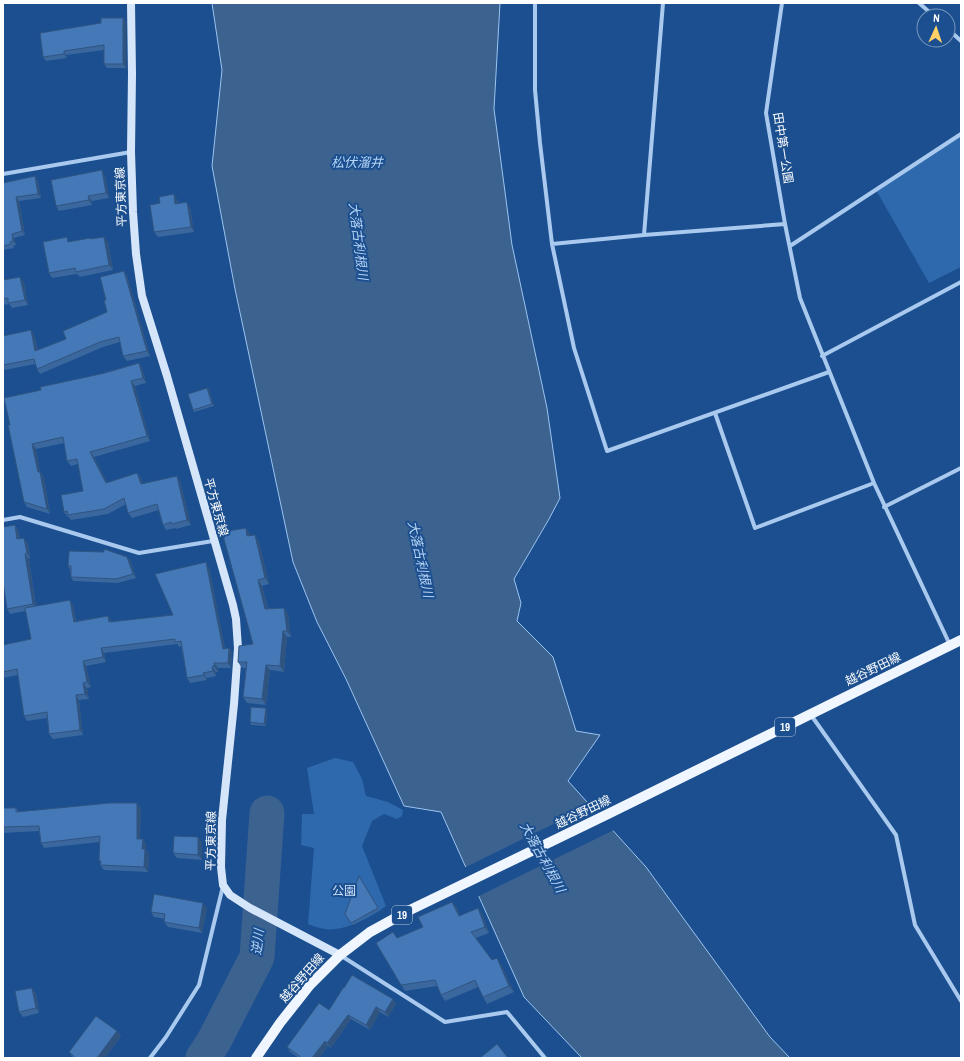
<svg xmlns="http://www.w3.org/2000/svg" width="964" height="1061" viewBox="0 0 964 1061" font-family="'Archivo Narrow','Noto Sans JP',sans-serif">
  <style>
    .green { fill: #2e69ad }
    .water { fill: #3c6290; stroke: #9cc4f0 }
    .pier { fill: #1b4f8f }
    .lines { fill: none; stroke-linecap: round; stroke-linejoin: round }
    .river { stroke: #3c6290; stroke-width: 35 }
    .minor { stroke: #a9c9ee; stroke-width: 4 }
    .secondary { stroke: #d6e6fa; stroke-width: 8 }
    .primary { stroke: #f0f6ff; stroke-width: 10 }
    .wall { fill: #3a679d }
    .shaded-wall { fill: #305480 }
    .building { fill: #4478b7; stroke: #305480 }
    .labels { text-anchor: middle; stroke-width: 4; stroke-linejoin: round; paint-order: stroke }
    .shield { fill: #1b4f8f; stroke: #bbcadd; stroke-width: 1 }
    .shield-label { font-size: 11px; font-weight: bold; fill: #fff }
    .street-label { font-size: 12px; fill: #fff; stroke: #1b4f8f }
    .park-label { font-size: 12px; fill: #cfe3fa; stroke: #1b4f8f }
    .water-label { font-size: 13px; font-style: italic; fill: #b5d3f5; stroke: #1b4f8f }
  </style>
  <rect width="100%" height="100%" fill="#1b4f8f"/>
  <path class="green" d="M961,134V267L929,283L876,190Z
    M335,758L353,762L362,779L366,796L388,802L403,810L402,816L397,819L384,814L372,821L362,846L386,906C370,918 344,932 324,929C319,928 313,926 308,924L314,848L301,845L302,814H314L307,768Z"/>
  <path class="water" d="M212,3H500L494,109L512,245L547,408L560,498L549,519L514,579L521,603L517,621L553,657L576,731L600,735L568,781L646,867L770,1037L790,1058H582L524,997L441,812L404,806L346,679L317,622L293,562L235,289L212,166L222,70Z"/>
  <path class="pier" d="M592,805L614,830L477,897L464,868Z"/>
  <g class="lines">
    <path class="river" d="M203,1058L214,1041L257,957L267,813"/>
    <path class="minor" d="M535,3V90L540,143L552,244L574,348L607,451L829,372
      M782,3L766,113L785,224L800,298L874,483L950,645
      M919,3L934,16
      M948,29L961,41
      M3,174L131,152
      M644,235L663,3
      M552,244L644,235L785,224
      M790,246L961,134
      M822,356L961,282
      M715,413L755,528L874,483
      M884,507L961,468
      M3,520L20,517L139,553L213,541
      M811,715L896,835L915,925L961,1001
      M340,955L445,1022L507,1012L545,1058
      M150,1058L166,1037L199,985L223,886"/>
    <path class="secondary" d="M131,3L132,74L131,152L133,212L136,254L142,296L167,376L233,605L236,619L238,648L234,704L222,820L221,867L223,885L230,895L250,908L340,955"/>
    <path class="primary" d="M256,1058L280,1023L310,985L340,955L370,932L410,910L608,814L961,640"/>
  </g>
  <path class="wall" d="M126,22V68H107L104,64V50L66,55L67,58L46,61L43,57Z
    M105,175L109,198L92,201V205L59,211L56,206Z
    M35,176L38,181L41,198L19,201L25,235L14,238L16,245L13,246L14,248L3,250V183Z
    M177,199L178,203L190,207L194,232L158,237L154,232L160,203Z
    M91,239L108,242L113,270L80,277L77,274L52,278L49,273L70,241Z
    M124,271L127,276L150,356L127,361L123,356L120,342L103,347L40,374L37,369L35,364L5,370L3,367V336L31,330L34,335L38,350L66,339L107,312L106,300Z
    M3,280L24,282L28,305L12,308L9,304L3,305Z
    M139,363L142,368L146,383L135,386L150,441L94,457L107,483L137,473L141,478L143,484L180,481L191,525L176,529L175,528L166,530L163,525L159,510L132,518L128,513L126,504L108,514L71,520L69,517H68L64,512L83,491L78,464L71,466L67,461L64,443L36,449L40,472L44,477L50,514L27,507L24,502L10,425L41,390Z
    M207,388L209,390L214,406L194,412L193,410Z
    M15,525L18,530L20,538L28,543L30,558L29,559L36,606L73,605L76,621L108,616L111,622L173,615L209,567L225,649L229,648L232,653L231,668H218V672H216V676L207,678V680L190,683L187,678L181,646L179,647L177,644L104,653L106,662L86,666L91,687L87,688L89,699L79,700L83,735L53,739L49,734L47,718L27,721L24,716L18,675L3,678V645L31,639L26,611L10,614L7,609Z
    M250,534V536L259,541L269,584L262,586L268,608H284L288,614L291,637H287L284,672L270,670L266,705L247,703L243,697L246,668H242L238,662L253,644Z
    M127,557L130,560L136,578L118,583L73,581L71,577L70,570L68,566Z
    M266,708L267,711L266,726L251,725L250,722Z
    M3,808H16L19,812L141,808L140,839H143L146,844V850L149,854L148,872L104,870L100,865V862L99,861L100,842L44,848L41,843L39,831L3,833Z
    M202,842V860L177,858L173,853Z
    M359,876L380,910L353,925L345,914Z
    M452,902L457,908L460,916L478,908L482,914L489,933L476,938L492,960L501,964L514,992L487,1004L483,997L478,987L445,1001L441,995L437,986L405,991L401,985L397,938L423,927Z
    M207,908L202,933L168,927L164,922L165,919L154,917L151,912Z
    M36,993L39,1013L23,1017L19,1012Z
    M396,1004L388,1017L380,1012L370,1030L351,1019L331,1048L328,1046L319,1058H299L290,1052L287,1047L329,1010Z
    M117,1031L121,1036L105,1058H73L69,1052Z"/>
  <path class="shaded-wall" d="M123,18L126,22V68L123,64Z
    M64,51L66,55L67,58L64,54Z
    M102,170L105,175L109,198L106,193Z
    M35,176L38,181L41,198L38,194Z
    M174,194L177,199L179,209L175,204Z
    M88,196L92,201V205L89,200Z
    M16,197L19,201L25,235L22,231Z
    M187,202L190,207L194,232L191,227Z
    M12,234L14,238L16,245L13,241Z
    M104,237L108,242L113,270L109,265Z
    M124,271L127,276L150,356L147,351Z
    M20,277L24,282L28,305L25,300Z
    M31,330L34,335L39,356L35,351Z
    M139,363L142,368L146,383L143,378Z
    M131,381L135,386L150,441L147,436Z
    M207,388L209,390L214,406L212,404Z
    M32,444L36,449L41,477L38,472Z
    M90,452L94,457L110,488L106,483Z
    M40,472L44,477L50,514L47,509Z
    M137,473L141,478L145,489L141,484Z
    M177,476L180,481L191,525L187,520Z
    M15,525L18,530L21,544L17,539Z
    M246,528L250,534L251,542L247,536Z
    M255,535L259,541L269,584L265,578Z
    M24,538L28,543L30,558L27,553Z
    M25,554L29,559L36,609L33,604Z
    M127,557L130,560L136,578L133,574Z
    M206,562L209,567L226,654L223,649Z
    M258,580L262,586L269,614L265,609Z
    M70,600L73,605L77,627L74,622Z
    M284,608L288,614L291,637L287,631Z
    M108,616L111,621L112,627L109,622Z
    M283,631L287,637L284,672L280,666Z
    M101,648L104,653L106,662L103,657Z
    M229,648L232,653L231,668L228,663Z
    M83,661L86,666L91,687L87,682Z
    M214,663L218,668V672L214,666Z
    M266,665L270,670L266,705L262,699Z
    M212,667L216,672V676L213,671Z
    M203,673L207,678V680L204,675Z
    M83,683L87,688L89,699L85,694Z
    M76,695L79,700L83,735L80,730Z
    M266,708L267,711L266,726L264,724Z
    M137,803L141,808L140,844L137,839Z
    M198,837L202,842V860L198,855Z
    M143,839L146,844V850L149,854L148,872L144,867L142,849Z
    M452,902L457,908L463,922L459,916Z
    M203,903L207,908L202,933L199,928Z
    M478,908L482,914L489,933L485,927Z
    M497,958L501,964L514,992L509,986Z
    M32,988L36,993L39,1013L36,1008Z
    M393,999L396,1004L388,1017L385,1012Z
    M376,1007L380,1012L370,1030L366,1025Z
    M348,1015L351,1019L331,1048L327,1043Z
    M117,1031L121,1036L105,1058H97Z
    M325,1041L328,1046L319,1058H312Z"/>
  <path class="building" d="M101,18H123V64H104V45L64,51V54L43,57L40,33L101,23Z
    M102,170L106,193L88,196L89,200L56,206L51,180Z
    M35,176L38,194L16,197L22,231L12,234L13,241L10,242L11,244L3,246V183Z
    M174,194L175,204L187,202L191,227L154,232L150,205L160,203L159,197Z
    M67,237L68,242L90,238V239L104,237L109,265L76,272L75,268L49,273L43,242Z
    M124,271L147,351L123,356L119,337L100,342L37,369L34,359L3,365V336L31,330L35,351L66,339L63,331L107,312L104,300H106L100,277Z
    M20,277L25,300L8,303V298L3,299V280Z
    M139,363L143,378L131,381L147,436L90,452L106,483L137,473L141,484L177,476L187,520L172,524L171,522L163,525L157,504L128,513L124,498L104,509L68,515L67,511L64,512L61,495L83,491L77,459L67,461L63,437L32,444L38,472H40L47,509L24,502L8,425H10L4,398L41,390L40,387L105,373Z
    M207,388L212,404L193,410L188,394Z
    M15,525L17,539L24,538L27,553L25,554L33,604L7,609L3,582V527Z
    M246,528L247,536L255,535L265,578L258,580L265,609L284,608L287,631H283L280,666L266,665L262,699L243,697L247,662H238L239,646L253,644L222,532Z
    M104,549L127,557L133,574L116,579L71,577V566H68L69,551L104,552Z
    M206,562L223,649L229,648L228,663H214V666L212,667L213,671L203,673L204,675L187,678L181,641L175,642V639L101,648L103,657L83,661L87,682L83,683L85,694L76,695L80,730L49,734L47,712L24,716L17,669L3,672V645L31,639L25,608L70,600L74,622L108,616L109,622L173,615L155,574Z
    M251,707L266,708L264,724L250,722Z
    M110,803H137V839H143L142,849H145L144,867L100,865L101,861H99L100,836L41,843L39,826L3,827V808H16V812Z
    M174,836L198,837V855L173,853Z
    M359,876L378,908L351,923L345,914Z
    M154,894L203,903L199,928L164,922L165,914L151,912Z
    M452,902L459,916L478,908L485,927L471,932L492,960L497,958L509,986L483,997L475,980L441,995L435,980L401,985L376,943L393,932L397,938L423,927L418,917Z
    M352,975L393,999L385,1012L376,1007L366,1025L348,1015L327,1043L325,1041L312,1058H302L287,1047L319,1003L329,1010L343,988H344Z
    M32,988L36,1008L19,1012L15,991Z
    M96,1016L117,1031L97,1058H76L69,1052Z
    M497,1044L508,1058H480Z"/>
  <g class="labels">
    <g class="shield">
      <rect x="775" y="718" width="20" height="18" rx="3"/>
      <rect x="392" y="906" width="20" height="18" rx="3"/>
    </g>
    <g class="shield-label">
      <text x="785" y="731">19</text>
      <text x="402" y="919">19</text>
    </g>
    <g class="street-label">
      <text transform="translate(783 148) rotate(81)" y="4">田中第一公園</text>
      <text transform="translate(121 197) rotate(-92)" y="4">平方東京線</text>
      <text transform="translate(216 507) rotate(74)" y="4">平方東京線</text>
      <text transform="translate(873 669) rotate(-26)" y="4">越谷野田線</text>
      <text transform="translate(583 812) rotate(-26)" y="4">越谷野田線</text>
      <text transform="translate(211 841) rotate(-89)" y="4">平方東京線</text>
      <text transform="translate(302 978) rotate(-49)" y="4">越谷野田線</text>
    </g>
    <g class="park-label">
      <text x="344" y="895">公園</text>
    </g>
    <g class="water-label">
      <text x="357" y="167">松伏溜井</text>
      <text transform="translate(359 241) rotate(83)" y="5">大落古利根川</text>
      <text transform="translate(421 559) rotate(78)" y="5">大落古利根川</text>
      <text transform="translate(543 857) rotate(61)" y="5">大落古利根川</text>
      <text transform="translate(257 942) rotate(-83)" y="5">逆川</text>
    </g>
  </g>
  <rect width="964" height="1061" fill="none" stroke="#ffffff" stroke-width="8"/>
  <g transform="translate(936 28) rotate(3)"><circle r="19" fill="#1b4f8f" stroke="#7695bc"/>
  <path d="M0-3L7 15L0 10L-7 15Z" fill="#ffd166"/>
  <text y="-6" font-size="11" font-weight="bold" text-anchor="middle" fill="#ffffff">N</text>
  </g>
</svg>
